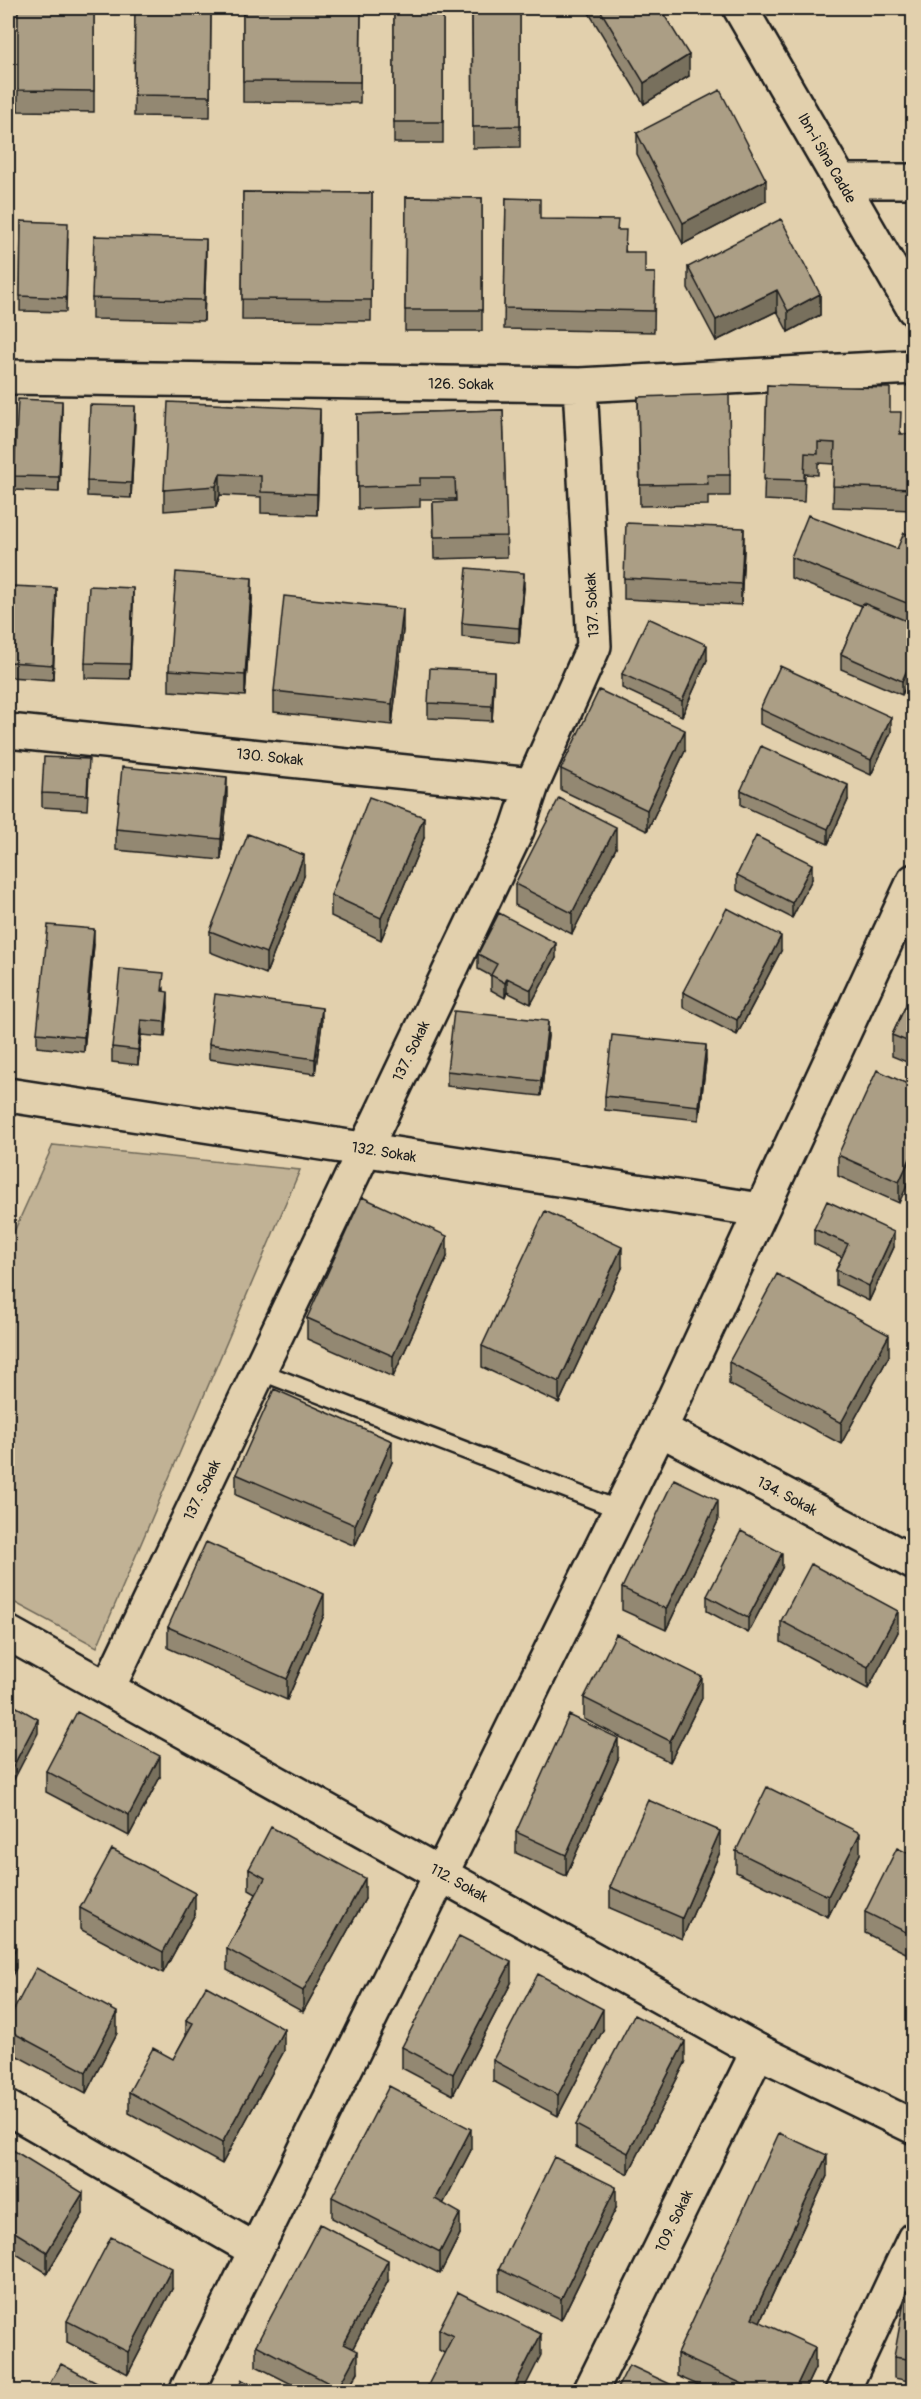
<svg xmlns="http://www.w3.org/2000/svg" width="921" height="2399" viewBox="0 0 921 2399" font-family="Pangolin,sans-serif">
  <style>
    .park { fill: #c1b295; stroke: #6e6758; stroke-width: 1.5 }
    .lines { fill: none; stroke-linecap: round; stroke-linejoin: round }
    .lane-casing { stroke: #1c1c1c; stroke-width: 21 }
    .street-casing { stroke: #1c1c1c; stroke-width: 38 }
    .secondary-casing { stroke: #1c1c1c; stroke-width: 38 }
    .lane { stroke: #e2d0ad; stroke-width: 16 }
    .street { stroke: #e2d0ad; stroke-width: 33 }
    .secondary { stroke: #e2d0ad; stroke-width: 33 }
    .wall { fill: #938872; stroke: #1c1c1c; stroke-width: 1.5 }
    .shaded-wall { fill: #786f5d; stroke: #1c1c1c; stroke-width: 1.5 }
    .building { fill: #ab9e85; stroke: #1c1c1c; stroke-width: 1.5 }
    .labels { text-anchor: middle; stroke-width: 4.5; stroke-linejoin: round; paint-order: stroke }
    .street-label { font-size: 15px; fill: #1c1c1c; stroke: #e2d0ad }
  </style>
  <rect width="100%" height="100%" fill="#e2d0ad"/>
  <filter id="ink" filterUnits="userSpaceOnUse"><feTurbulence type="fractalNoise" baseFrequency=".0167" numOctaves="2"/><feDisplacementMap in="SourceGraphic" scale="12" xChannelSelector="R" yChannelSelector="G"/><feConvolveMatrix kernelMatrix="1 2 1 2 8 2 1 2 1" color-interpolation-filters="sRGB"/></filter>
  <g filter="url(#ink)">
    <path class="park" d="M53,1145L300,1170L97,1647L8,1599V1245Z"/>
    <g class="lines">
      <g class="lane-casing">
        <path id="lane" d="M259,1371L620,1510"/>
      </g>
      <g class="street-casing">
        <path id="street" d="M840,181H914
          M8,377L580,385L914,367
          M8,731L532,785
          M8,1095L761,1210
          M108,1688L517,830L532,785L594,646L580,385
          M8,2108L255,2250
          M590,2392L758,2051
          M842,2392L914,2239"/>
      </g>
      <g class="secondary-casing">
        <path id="secondary" d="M740,8L914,309
          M660,1429L914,1563
          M8,1633L758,2051L914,2127
          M186,2392L660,1429L914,881"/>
      </g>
      <use href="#lane" class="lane"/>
      <use href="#street" class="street"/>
      <use href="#secondary" class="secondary"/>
    </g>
    <path class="wall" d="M18,8H94V112L18,111Z
      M135,8H211L210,117L134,116Z
      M243,8H361L360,103L243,102Z
      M394,8H443V143H394Z
      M472,8H520V147L473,148Z
      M586,8H660L689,76L644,104Z
      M637,133L766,201L683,244L637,154Z
      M243,192L372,193L371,321L242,320Z
      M406,197L482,198V331H405Z
      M506,198L540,219L618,230L626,252L645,273H655L654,332L504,329Z
      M21,221L68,238L66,312L20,311Z
      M206,260L204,321L92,319V298Z
      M688,267L820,294V315L788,332L777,311L716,341L688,288Z
      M767,385L890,412L913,455L912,510L833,507L834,464L818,463V475L805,474L804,502L764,500Z
      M638,397L730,475V496H708V505L640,506Z
      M503,410L507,557L434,559L433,502L455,501V499H420V507L358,509L357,414Z
      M62,416L59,492L14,490V476Z
      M135,421L131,498L87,496V481Z
      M320,430L317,515L261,513V497L220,495L216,507L164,511V490Z
      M914,536V669L902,695L841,669V654L862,606L791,578V557L897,549Z
      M744,549L741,605L624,599V578Z
      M524,588L519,643L462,637V623Z
      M252,599L245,696L169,691V670Z
      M56,602L53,680L9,677V662Z
      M133,603L130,679L85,678V663Z
      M403,630L392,725L274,712V691Z
      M707,660L682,716L622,688V674Z
      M494,686L492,721L428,718V703Z
      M760,709L891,732L871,775L760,724Z
      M685,751L647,831L561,790V769Z
      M89,774L87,810L42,807V793Z
      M741,790L848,800L828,844L741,805Z
      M227,798L221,860L116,850V829Z
      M424,838L381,940L331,916V895Z
      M616,848L572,934L515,905V884Z
      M737,875L812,879L792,918L737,890Z
      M304,876L266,974L210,952V931Z
      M94,944L84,1052L37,1047V1033Z
      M781,951L737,1035L683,1007V992Z
      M478,954L556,958L531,1004L507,992L505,998L491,990V976L478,969Z
      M164,988V992L168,1007L165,1037L141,1035L138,1065L112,1062V1047Z
      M914,988V1065L892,1056V1035Z
      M322,1023L315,1074L209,1059V1044Z
      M548,1036L541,1096L447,1086V1071Z
      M706,1060L699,1120L605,1110V1096Z
      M914,1087L899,1203L838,1176V1155Z
      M814,1229L894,1247L869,1301L836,1285V1270L842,1257L814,1244Z
      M447,1257L393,1377L307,1339V1318Z
      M622,1268L559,1403L482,1367V1346Z
      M889,1356L841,1444L729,1384V1362Z
      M392,1462L355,1546L236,1495V1474Z
      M718,1521L666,1630L622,1610V1588Z
      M782,1568L748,1633L707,1611V1596Z
      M324,1615L287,1700L168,1648V1627Z
      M781,1621L898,1632L868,1689L781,1642Z
      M910,1690L914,1692V1713L910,1711Z
      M584,1698H702L670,1762L584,1719Z
      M618,1759L566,1876L516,1853V1832Z
      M46,1771L160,1777L129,1836L46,1792Z
      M736,1851L860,1854L828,1917L736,1872Z
      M720,1852L682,1939L610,1908V1887Z
      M914,1856V1957L865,1933V1912Z
      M249,1869L365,1899L303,2012L227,1970V1949L256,1894L249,1890Z
      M80,1908L195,1914L163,1973L80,1929Z
      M511,1983L453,2095L402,2068V2047Z
      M186,2020L284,2051L222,2164L129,2113V2092L173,2059L186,2035Z
      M8,2021L117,2033L86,2093L8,2051Z
      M603,2030L558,2116L493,2081V2060Z
      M685,2063L628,2174L576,2147V2125Z
      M8,2147L83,2214L47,2273L8,2249Z
      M471,2150L443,2204L460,2234L440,2274L332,2218V2197Z
      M827,2176L760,2322L815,2368L804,2391H712L677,2376V2354Z
      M616,2208L561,2320L499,2290V2269Z
      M388,2281L353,2348L358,2372L347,2391H305L256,2366V2345Z
      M172,2289L128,2374L67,2342V2321Z
      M914,2292V2382L894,2378V2357Z
      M439,2329L541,2355L444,2353L439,2350Z"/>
    <path class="shaded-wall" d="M689,55V76L644,104V83Z
      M766,180V201L683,244V223Z
      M206,239V260L204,321V300Z
      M777,290V311L716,341V320Z
      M820,294V315L788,332V311Z
      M62,401V416L59,492V477Z
      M135,406V421L131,498V483Z
      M320,409V430L317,515V494Z
      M220,474V495L216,507V486Z
      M744,528V549L741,605V584Z
      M524,573V588L519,643V628Z
      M252,578V599L245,696V675Z
      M56,588V602L53,680V665Z
      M133,588V603L130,679V664Z
      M403,609V630L392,725V704Z
      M707,645V660L682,716V701Z
      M914,654V669L902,695V681Z
      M494,671V686L492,721V706Z
      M891,717V732L871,775V760Z
      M685,730V751L647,831V810Z
      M11,774V789L8,841V826Z
      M227,777V798L221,860V839Z
      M848,785V800L828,844V829Z
      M424,817V838L381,940V918Z
      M616,827V848L572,934V913Z
      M304,855V876L266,974V953Z
      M812,864V879L792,918V903Z
      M94,929V944L84,1052V1037Z
      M781,936V951L737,1035V1020Z
      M556,943V958L531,1004V990Z
      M507,978V992L505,998V983Z
      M168,992V1007L165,1037V1022Z
      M322,1008V1023L315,1074V1059Z
      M141,1020V1035L138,1065V1050Z
      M548,1021V1036L541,1096V1081Z
      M706,1045V1060L699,1120V1106Z
      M914,1150V1171L899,1203V1182Z
      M894,1232V1247L869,1301V1286Z
      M447,1236V1257L393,1377V1356Z
      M622,1247V1268L559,1403V1382Z
      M889,1335V1356L841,1444V1423Z
      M392,1441V1462L355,1546V1525Z
      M718,1500V1521L666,1630V1609Z
      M782,1553V1568L748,1633V1618Z
      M324,1594V1615L287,1700V1679Z
      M898,1611V1632L868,1689V1667Z
      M702,1677V1698L670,1762V1741Z
      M38,1719V1733L8,1791V1776Z
      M618,1738V1759L566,1876V1855Z
      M160,1756V1777L129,1836V1815Z
      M720,1831V1852L682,1939V1918Z
      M860,1833V1854L828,1917V1896Z
      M365,1878V1899L303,2012V1991Z
      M195,1893V1914L163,1973V1952Z
      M16,1947V1968L8,1984V1963Z
      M511,1962V1983L453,2095V2074Z
      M603,2009V2030L558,2116V2095Z
      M117,2012V2033L86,2093V2072Z
      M284,2029V2051L222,2164V2143Z
      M685,2041V2063L628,2174V2153Z
      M471,2129V2150L435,2220V2199Z
      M827,2155V2176L752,2339V2318Z
      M616,2187V2208L561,2320V2299Z
      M83,2193V2214L47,2273V2252Z
      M460,2213V2234L440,2274V2252Z
      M388,2260V2281L344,2365V2344Z
      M172,2268V2289L128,2374V2352Z
      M541,2334V2355L523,2391H512Z
      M815,2347V2368L804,2391H794Z
      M358,2351V2372L347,2391H338V2388Z"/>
    <path class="building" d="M18,8H94V91L18,90Z
      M135,8H211L210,96L134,95Z
      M243,8H361L360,82L243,81Z
      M394,8H443V122H394Z
      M472,8H520V126L473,127Z
      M599,8H660L689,55L644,83Z
      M720,90L766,180L683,223L637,133Z
      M243,192L372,193L371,300L242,299Z
      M406,197L482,198V310H405Z
      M506,198L540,199V219L618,220L617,230H626L625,252H645V273H655L654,311L504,308Z
      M781,219L820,294L788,311L777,290L716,320L688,267Z
      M21,221L68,223L66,298L20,296Z
      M94,236L206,239L204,300L92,298Z
      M767,385L890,388V412H901L900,434H913L912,489L833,486L835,443L818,442V454L805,453L804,480L764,479Z
      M729,394L730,475H707L708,484L640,485L638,397Z
      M18,399L62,401L59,477L14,476Z
      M168,402L320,409L317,494L261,492V476L220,474L216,486L164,490Z
      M90,405L135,406L131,483L87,481Z
      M503,410L507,536L434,537L433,502L456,501L455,478H420V485L358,487L357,414Z
      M808,515L897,549L904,533L914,536V606L791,557Z
      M626,523L744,528L741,584L624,578Z
      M467,568L524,573L519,628L462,623Z
      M176,572L252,578L245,675L169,670Z
      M12,586L56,588L53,665L9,662Z
      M89,586L133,588L130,664L85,663Z
      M284,596L403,609L392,704L274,691Z
      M863,603L914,624V654L902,681L841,654Z
      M648,618L707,645L682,701L622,674Z
      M780,666L891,717L871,760L760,709Z
      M430,668L494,671L492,706L428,703Z
      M599,690L685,730L647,810L561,769Z
      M761,746L848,785L828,829L741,790Z
      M44,757L89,759L87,795L42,793Z
      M122,767L227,777L221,839L116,829Z
      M8,774H11L8,826Z
      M369,797L424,817L381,918L331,895Z
      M559,798L616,827L572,913L515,884Z
      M248,834L304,855L266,953L210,931Z
      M756,836L812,864L792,903L737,875Z
      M727,908L781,936L737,1020L683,992Z
      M499,913L556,943L531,990L507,978L505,983L491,975L497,964L478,954Z
      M48,925L94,929L84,1037L37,1033Z
      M120,969L164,973L162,991L168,992L165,1022L141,1020L138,1050L112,1047Z
      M914,988V1044L892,1035Z
      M215,994L322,1008L315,1059L209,1044Z
      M454,1011L548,1021L541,1081L447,1071Z
      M612,1035L706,1045L699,1106L605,1096Z
      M877,1070L914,1087V1150L899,1182L838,1155Z
      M362,1197L447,1236L393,1356L307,1318Z
      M827,1201L894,1232L869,1286L836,1270L848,1244L814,1229Z
      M545,1211L622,1247L559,1382L482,1346Z
      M777,1274L889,1335L841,1423L729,1362Z
      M274,1389L392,1441L355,1525L236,1474Z
      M674,1479L718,1500L666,1609L622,1588Z
      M741,1531L782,1553L748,1618L707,1596Z
      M206,1542L324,1594L287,1679L168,1627Z
      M811,1564L898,1611L868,1667L781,1621Z
      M616,1634L702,1677L670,1741L584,1698Z
      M914,1683V1692L910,1690Z
      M8,1702L38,1719L8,1776Z
      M77,1712L160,1756L129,1815L46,1771Z
      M569,1715L618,1738L566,1855L516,1832Z
      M767,1787L860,1833L828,1896L736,1851Z
      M648,1800L720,1831L682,1918L610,1887Z
      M271,1827L365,1878L303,1991L227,1949L265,1878L249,1869Z
      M897,1848L914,1856V1936L865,1912Z
      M112,1849L195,1893L163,1952L80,1908Z
      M459,1936L511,1962L453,2074L402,2047Z
      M8,1943L16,1947L8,1963Z
      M36,1968L117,2012L86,2072L8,2030V2021Z
      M538,1974L603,2009L558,2095L493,2060Z
      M206,1986L284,2029L222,2143L129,2092L153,2048L173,2059L193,2023L186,2020Z
      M634,2015L685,2041L628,2153L576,2125Z
      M389,2086L471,2129L435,2199L460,2213L440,2252L332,2197Z
      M779,2133L827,2155L752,2318L815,2347L794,2391H758L677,2354Z
      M8,2147L83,2193L47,2252L8,2228Z
      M554,2157L616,2187L561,2299L499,2269Z
      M320,2224L388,2260L344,2344L358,2351L338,2388L256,2345Z
      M111,2237L172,2268L128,2352L67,2321Z
      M906,2291L914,2292V2360L894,2357Z
      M458,2292L541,2334L512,2391H425L453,2336L439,2329Z
      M61,2364L110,2390L109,2391H45Z
      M629,2365L685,2391H616Z
      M242,2380L265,2391H236Z"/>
  </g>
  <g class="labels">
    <g class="street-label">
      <text transform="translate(827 158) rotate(60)" y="5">Ibn-i Sina Cadde</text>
      <text transform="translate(461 384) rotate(1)" y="5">126. Sokak</text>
      <text transform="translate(592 605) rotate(-93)" y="5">137. Sokak</text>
      <text transform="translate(270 757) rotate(6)" y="5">130. Sokak</text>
      <text transform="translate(411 1051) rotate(-64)" y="5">137. Sokak</text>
      <text transform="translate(384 1152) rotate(9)" y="5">132. Sokak</text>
      <text transform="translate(202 1490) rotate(-64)" y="5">137. Sokak</text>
      <text transform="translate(787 1496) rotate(28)" y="5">134. Sokak</text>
      <text transform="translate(459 1883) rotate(29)" y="5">112. Sokak</text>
      <text transform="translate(674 2221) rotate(-64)" y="5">109. Sokak</text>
    </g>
  </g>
  <rect width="921" height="2399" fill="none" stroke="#e2d0ad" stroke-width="30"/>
  <rect x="15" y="15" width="891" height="2369" fill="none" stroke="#1c1c1c" stroke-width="2" filter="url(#ink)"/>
</svg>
